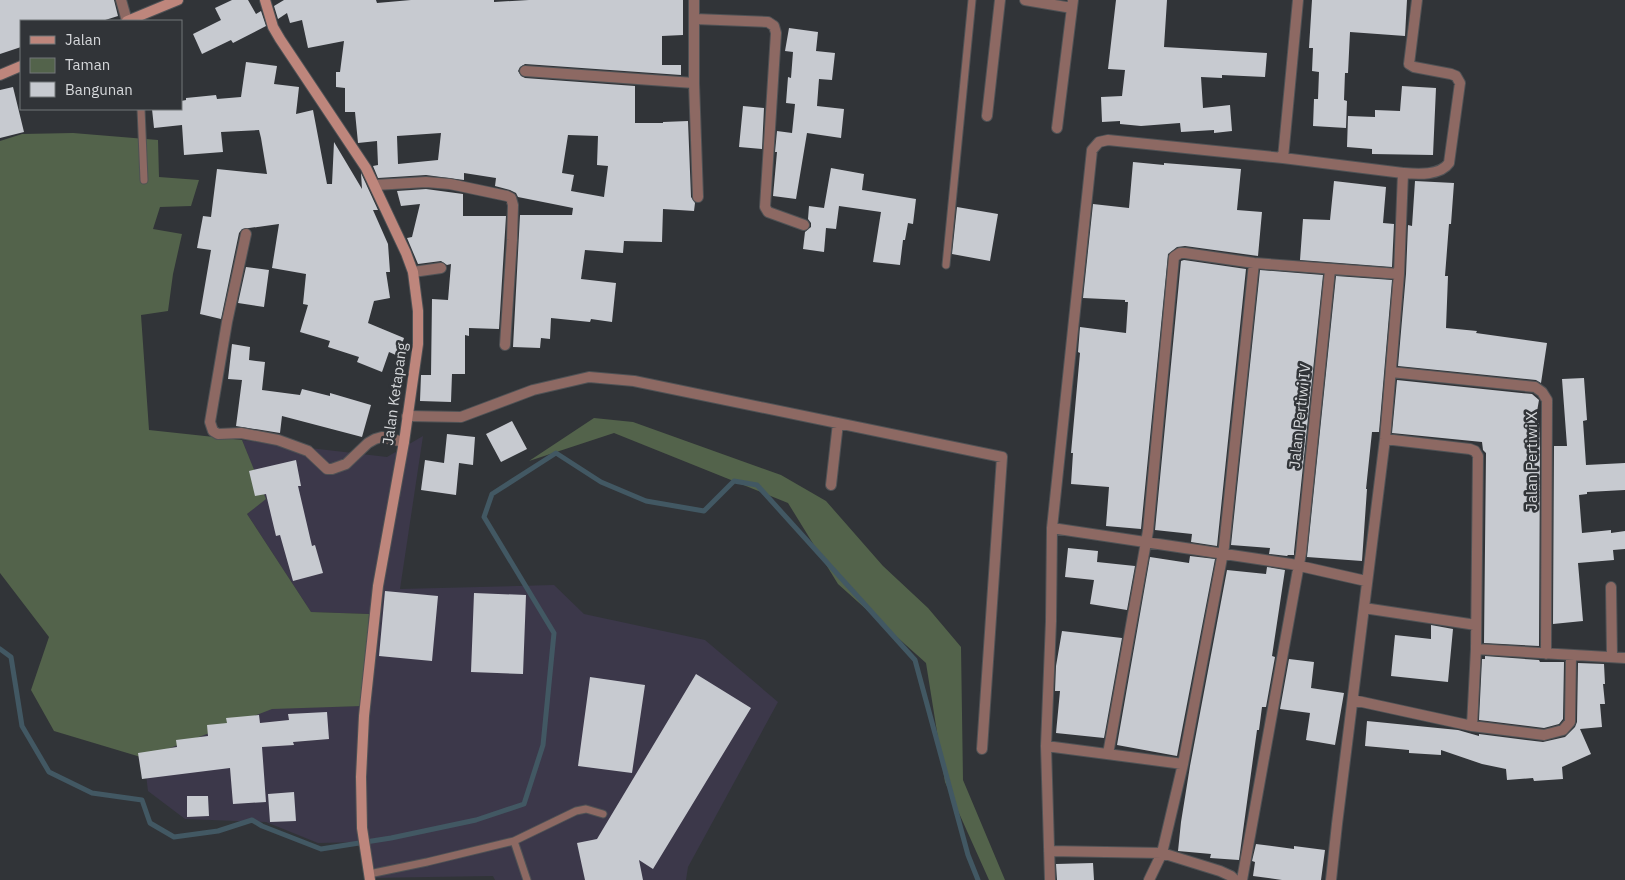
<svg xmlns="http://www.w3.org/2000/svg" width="1625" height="880" viewBox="0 0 1625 880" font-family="'IBM Plex Sans',sans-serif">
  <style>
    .industrial { fill: #3c384a }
    .green { fill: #53634b }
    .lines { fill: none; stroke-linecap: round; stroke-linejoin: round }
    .stream { stroke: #425863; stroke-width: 5 }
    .building { fill: #c7cad0; fill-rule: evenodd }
    .lane-casing { stroke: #4f5255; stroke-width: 9 }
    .street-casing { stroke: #4f5255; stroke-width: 12 }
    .secondary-casing { stroke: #4f5255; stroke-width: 12 }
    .lane { stroke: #8d6963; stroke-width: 7 }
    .street { stroke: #8d6963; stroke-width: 10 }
    .secondary { stroke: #be867c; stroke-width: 10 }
    .labels { text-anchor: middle; stroke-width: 5; stroke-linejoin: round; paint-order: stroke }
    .street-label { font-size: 15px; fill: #d6d8db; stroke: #313438 }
  </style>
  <rect width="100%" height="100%" fill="#313438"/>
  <path class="industrial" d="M423,436L400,589L554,585L584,614L705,640L778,702L688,867L686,880H495L493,876L367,878L361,842L318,843L266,822L185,819L148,791L144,758L272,708L363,706L369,614L311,612L247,514L265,498L242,440L387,457Z"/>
  <path class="green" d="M73,133L158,140L159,177L199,180L191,206L160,207L153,229L182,234L173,274L168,311L141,315L149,430L242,440L266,499L247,514L311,612L369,614L363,706L272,709L144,758L54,731L31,690L49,637L0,573V141L22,134Z
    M594,418L633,422L781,475L826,501L883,566L928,608L961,647L963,780L1005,880H989L945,782L926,663L838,584L788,503L614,433L529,461Z"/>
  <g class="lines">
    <path class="stream" d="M0,649L11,657L22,726L49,772L92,793L142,800L150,823L174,837L218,831L252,820L262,826L321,849L391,838L476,820L524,804L543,745L554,633L484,517L492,494L556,453L601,482L646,501L704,511L734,481L757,485L915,660L968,855L978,880"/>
  </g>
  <path class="building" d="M0,0H114L118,16L102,21H21V47L0,54Z
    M232,0H248L256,14L261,11L266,26L233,43L231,40L202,54L193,34L221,20L215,8Z
    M284,0H376L377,3L411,0H494V2L529,0H683V35L662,36V65H681V75L525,64L520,67L518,71L521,76L525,78L635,86V123H663V122L688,121L691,197L695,203L694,211L663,209L662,242L624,241L623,253L585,250L581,279L616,283L612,322L591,319L590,322L551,318L550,339L541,338L540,348L513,347L520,215H572L573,208L518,197L516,193L510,190L495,186L496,178L464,173V180L426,175L378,178L373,166L378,165L377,141L358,143L355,112H345V88L336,87V72H340L344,41L308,48L302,20L290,23L287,13L278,19L274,6ZM441,133L438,160L398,164L397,136ZM568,135L598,136L597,165L608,166L604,197L571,191L574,175L562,173Z
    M1116,0H1167L1164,47L1267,53L1265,77L1222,75V78L1201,77L1203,108L1230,105L1232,131L1214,133V130L1181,132L1180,123L1141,126L1120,124V121L1102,122L1101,97L1122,96L1125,70L1108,69Z
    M1312,0H1407L1405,36L1350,32L1348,73H1345L1344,100L1347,101L1346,128L1313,126L1314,99H1318L1319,72L1312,71L1313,48H1309Z
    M789,28L818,32L816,51L835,53L832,80L819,79L817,106L844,109L841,138L807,133L796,199L773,196L777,152H775L777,131L792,133L795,104L786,103L788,77L791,78L793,52L785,51Z
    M246,62L277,66L274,84L299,87L296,114L313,110L327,184H332L334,142L362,189L361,173L378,210H373L388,244L390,272H386L390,298L374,301L368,323L404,338L398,356L389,352L382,372L357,362L359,357L328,347L330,341L300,332L308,305L303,304L306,274L272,268L279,224L242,229L239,233L221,319L200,314L211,250L197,248L203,216L211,217L217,169L267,174L261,138L259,130L221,132L223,152L184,155L182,125L154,128L152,109H181V101L186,100V98L216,95L217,99L241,97Z
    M1402,86L1436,88L1433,155L1372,154V149L1347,147L1348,116L1375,117V110L1400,111Z
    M13,87L24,132L0,138V90Z
    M743,106L764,108L762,149L739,147Z
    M1133,162L1164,165V163L1241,169L1237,210L1262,212L1258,256L1185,246L1177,247L1168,254L1141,529L1106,526L1109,487L1071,484L1073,453H1071L1080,353L1078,352L1080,327L1126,333L1128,302H1125V300L1083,298L1093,204L1129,208Z
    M831,168L864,174L862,190L916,199L913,224L908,223L905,240H903L900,265L873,262L881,212L839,206L836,229L826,228L824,252L803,249L805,232L811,227V223L808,219L809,206L824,208Z
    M1334,181L1386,187L1383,223L1394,224L1392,267L1300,260L1303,219L1330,220Z
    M1415,181L1454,183L1451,224H1449L1445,276H1448L1446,328L1477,331L1476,333L1547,343L1541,383L1536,380L1398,366L1406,274L1408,225L1412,226Z
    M426,189L463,194V216H506L499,329L469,328V336L465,335V374H452L451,402L420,401L421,375H431L432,299L448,300L451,264L447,265L441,261L418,264L407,238L412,237L420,204L401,206L397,191Z
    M957,207L998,214L990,261L952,254Z
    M1184,260L1246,269L1217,546L1191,542L1192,534L1155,530L1181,261Z
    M246,267L269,270L264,307L238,303Z
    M1260,270L1323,275L1294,552V555H1288L1287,556L1269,554L1270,548L1231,545Z
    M1336,276L1392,280L1379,432H1372L1366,489H1367L1362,561L1307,557Z
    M232,344L250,347L249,360L265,362L262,390L300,395L302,389L330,396V393L371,405L362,437L282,416L280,433L236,426L242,380L228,379Z
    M1584,378L1587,420L1583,421L1586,465L1625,463V490L1587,492V494L1579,495L1582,533L1611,530V533L1625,531V549L1613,550L1614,560L1578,563L1583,621L1553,624L1554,446H1567L1562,379Z
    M1397,380L1532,394L1539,400L1535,423H1539L1540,447L1539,646L1484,643L1486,453L1483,450L1482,442L1392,433Z
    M512,421L527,449L501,462L486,434Z
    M447,434L475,437L473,465L459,463L456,495L421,490L425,460L444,463Z
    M296,460L301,486H298L312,546L315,545L323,573L293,581L280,535L276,536L266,494L255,496L249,471Z
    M1068,548L1098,551L1097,562L1135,566L1127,610L1090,604L1094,580L1065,577Z
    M1190,556L1215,559L1177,756L1117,745L1150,557L1189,563Z
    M1267,567L1285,570L1272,656L1275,657L1266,707H1262L1259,730H1257L1239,860L1210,858L1211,854L1178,851L1181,822L1190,766L1227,570L1266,574Z
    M385,591L438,596L432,661L379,656Z
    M474,593L526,595L523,674L471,672Z
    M1431,625L1453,629L1448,682L1391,676L1395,635L1431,639Z
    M1062,631L1122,638L1104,738L1056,733L1060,691H1055L1056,666Z
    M1485,656L1539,660L1540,662H1564L1563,719L1559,724L1544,728L1479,720L1482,659H1485Z
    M1289,659L1314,662L1311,688L1344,693L1335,745L1306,740L1310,713L1280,709Z
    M1578,663L1604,664L1605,684H1603L1605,704H1600L1602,727L1580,729L1591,754L1562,767L1563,779L1534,781L1533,778L1507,780L1506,769L1482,764L1441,750V755L1409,753V750L1365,746L1367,721L1458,730L1479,736V734L1543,742L1565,737L1575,727L1577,722Z
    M696,674L751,708L653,869L639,860L643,880H585L577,843L597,839Z
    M590,677L645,685L632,773L578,766Z
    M327,712L329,739L293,742L294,745L262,747L266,802L233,804L230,768L142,779L138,753L177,747L176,740L208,736L207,725L227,723L226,718L259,715L260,723L289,720L288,714Z
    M294,792L296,821L270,822L268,794Z
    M187,796H208L209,816L187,817Z
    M1256,844L1294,849V846L1325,850L1321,880H1282L1253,876L1255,862L1252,861Z
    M1093,863L1094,880H1057L1056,864Z"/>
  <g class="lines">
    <g class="lane-casing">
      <path id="lane" d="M141,109L144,180
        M946,265L972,0
        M514,841L527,880
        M369,874L427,862L514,841L576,811L586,809L603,814"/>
    </g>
    <g class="street-casing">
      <path id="street" d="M121,0L127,21
        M694,0V83L698,197
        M1025,0L1072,8
        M695,19L768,22L774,26L776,33L765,207L768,212L804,225
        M525,71L694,83
        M987,116L1000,0
        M1057,128L1073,0
        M1283,158L1298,0
        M1403,173C1417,174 1440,176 1449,163L1460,83L1456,76L1451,74L1414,67L1409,64L1417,0
        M375,185L426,182L450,184L507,196L511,198L513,205L512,240L505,345
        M246,234L227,322L210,422L213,431L218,434L241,433L278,440L308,451L327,469H332L346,464L368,443L375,439L382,437L404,442
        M413,272L441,268
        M1391,372L1535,387L1542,392L1547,400L1546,654
        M407,416L461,417L533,390L589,377L634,381L1002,457L982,749
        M1385,439L1470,449L1475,451L1478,456L1476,649L1472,726
        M831,485L838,423
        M1052,528L1291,564L1366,581
        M1611,587L1612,657
        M1364,608L1476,625
        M1476,649L1625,658
        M1353,700L1472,726L1544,735L1563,730L1570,722L1571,656
        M1046,746L1183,764
        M1108,754L1148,531L1174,257L1180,253H1185L1254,263L1399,274
        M1049,851L1162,853L1220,871L1231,876L1235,880
        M1050,880L1046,746L1051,621L1052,528L1092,150L1099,142L1108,140L1283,158L1403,173L1399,274L1385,439L1337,824L1331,880
        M1149,880L1162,853L1183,764L1224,547L1254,263
        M1242,880L1301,553L1330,270"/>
    </g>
    <g class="secondary-casing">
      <path id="secondary" d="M265,0L273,27L280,39L366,168L406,253L413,272L418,311V344L404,442L378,586L364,716L361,777L362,828L370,880
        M127,21L178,0
        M0,75L21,66"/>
    </g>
    <use href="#lane" class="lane"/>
    <use href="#street" class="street"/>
    <use href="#secondary" class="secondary"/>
  </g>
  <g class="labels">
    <g class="street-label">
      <text transform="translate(395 394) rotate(-82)" y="5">Jalan Ketapang</text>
      <text transform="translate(1300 416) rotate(-84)" y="5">Jalan Pertiwi IV</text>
      <text transform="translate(1532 461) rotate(-90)" y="5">Jalan Pertiwi X</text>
    </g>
  </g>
  <rect x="20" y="20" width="162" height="90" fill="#313438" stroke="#737679"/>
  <rect x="30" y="36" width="25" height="8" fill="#be867c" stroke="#737679"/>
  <text x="65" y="45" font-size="15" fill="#d6d8db">Jalan</text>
  <rect x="30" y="58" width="25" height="15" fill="#53634b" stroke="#737679"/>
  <text x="65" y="70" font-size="15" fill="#d6d8db">Taman</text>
  <rect x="30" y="82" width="25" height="15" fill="#c7cad0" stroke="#737679"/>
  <text x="65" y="95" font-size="15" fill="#d6d8db">Bangunan</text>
</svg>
